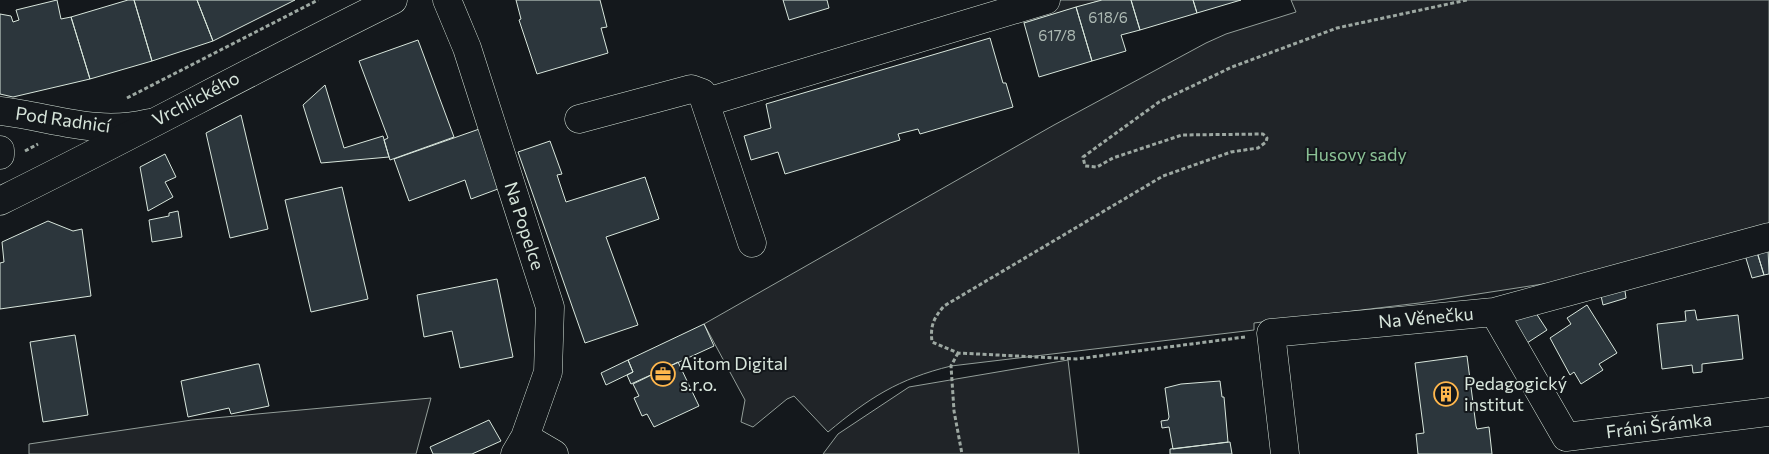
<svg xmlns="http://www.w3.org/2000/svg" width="1769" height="454" viewBox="0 0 1769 454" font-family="Commissioner,sans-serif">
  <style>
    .green { fill: #202428; stroke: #939e99 }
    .building { fill: #2c363c; stroke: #d8e6dc }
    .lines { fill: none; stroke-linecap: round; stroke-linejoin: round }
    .minor-casing { stroke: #d8e6dc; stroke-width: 29 }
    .major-casing { stroke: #d8e6dc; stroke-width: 29 }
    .path { stroke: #9da8a2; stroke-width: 3; stroke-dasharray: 4 2.5; stroke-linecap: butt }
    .minor { stroke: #14181c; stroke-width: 28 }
    .major { stroke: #14181c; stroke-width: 28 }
    .labels { text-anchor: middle; stroke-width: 4; stroke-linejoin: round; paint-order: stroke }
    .number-label { font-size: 15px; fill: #adbab4 }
    .street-label { font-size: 18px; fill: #d8e6dc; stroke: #14181c }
    .park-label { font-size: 18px; fill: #8ac095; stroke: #14181c }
    .poi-label { font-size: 18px; fill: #d8e6dc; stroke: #14181c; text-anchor: start }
  </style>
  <rect width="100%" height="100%" fill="#14181c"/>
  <path class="green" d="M1017,0H1102L1024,23Z
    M1291,0H1769V223L1556,282L1419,303L1254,323V330L951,366C898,379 869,398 828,432L794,396L787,399L753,427L741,422L745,400L704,324L1054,125L1206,43L1226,34L1296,12Z
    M1068,360L1079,454H823L838,434L909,387Z
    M431,398L416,454H29V444L192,420Z"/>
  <path class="building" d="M57,0L61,19L71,17L90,79L13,97L0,94V14L11,16L13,22L19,20L16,10Z
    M128,0H134L152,61L90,79L71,17Z
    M134,0H197L213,41L152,61Z
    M197,0H295L213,41Z
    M516,0H600L607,27L601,28L608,53L537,74L519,20L521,19Z
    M783,0H827L829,8L789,20Z
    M1102,0H1131L1140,30L1121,35L1126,51L1092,61L1076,7Z
    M1131,0H1193L1197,13L1140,30Z
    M1193,0H1241L1197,13Z
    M1076,7L1092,61L1039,77L1024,23Z
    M990,38L1003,83H1006L1013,107L920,134L918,129L898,134L900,140L785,174L778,152L751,160L744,136L771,128L766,104Z
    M418,40L454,137L390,160L384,140L388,138L359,61Z
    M325,85L344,148L383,136L389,157L321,163L303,105Z
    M241,115L268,229L230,238L206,133Z
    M485,127L506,186L471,199L465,180L409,201L394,159Z
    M550,141L562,174L557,175L566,202L645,177L659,219L606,237L638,325L585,343L518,152Z
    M165,154L176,177L165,182L173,197L148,211L140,167Z
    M342,187L368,299L311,312L285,200Z
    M178,211L182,237L152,242L149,220L169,216V213Z
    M48,221L73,231L82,229L91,296L0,309V263L4,262L2,242Z
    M1768,248L1769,274L1764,275L1757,252Z
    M1757,252L1764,275L1752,278L1745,255Z
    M497,279L513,357L460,368L452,331L424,337L417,295Z
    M1624,284L1626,298L1603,305L1600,291Z
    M1587,305L1617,353L1599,364L1603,370L1581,384L1574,372L1570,375L1550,338L1571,324L1567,318Z
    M1534,310L1547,330L1527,343L1512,316Z
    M1695,310L1697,320L1738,315L1743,359L1702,364V372L1693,373L1692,365L1662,369L1657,324L1686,321L1685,311Z
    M704,324L714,346L631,384L627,375L633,372L628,360Z
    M75,335L88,415L43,422L30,342Z
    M1467,356L1476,426L1477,429L1489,427L1492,454H1418L1416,434L1424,433L1415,363Z
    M628,360L633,372L606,385L601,373Z
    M678,362L699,406L654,427L647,414L642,416L634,398L639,396L633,384Z
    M257,364H259L269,406L231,414L229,408L188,417L181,381Z
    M1220,381L1222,397H1224L1228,442L1173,449L1169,427L1162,428L1161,421L1168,420L1169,417L1165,388L1181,384Z
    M489,420L501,441L472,454H433L430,447Z
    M1230,442L1232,454H1170V449Z"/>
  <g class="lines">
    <g class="minor-casing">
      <path id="minor" d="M447,0L467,48L550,307L548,372L525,437L515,454
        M707,102L1046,0
        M0,111C52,117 96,136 149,123
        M579,119L691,89L702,93L752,243
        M0,150V155
        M1494,312L1566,437
        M525,437L554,454
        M1566,437L1769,412
        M1285,454L1271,333L1494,312L1769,237"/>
    </g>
    <g class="major-casing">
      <path id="major" d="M0,201C132,136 261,65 393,0"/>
    </g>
    <path class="path" d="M127,98L318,0
      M25,151L38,144
      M1245,337L1076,359L958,353L932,342C930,325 934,318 944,306L1163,176L1231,152L1258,148L1266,142L1267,138L1263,134L1182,135L1113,158L1097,167L1085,166L1083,157L1159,102L1232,67L1337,28L1467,0
      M958,353L951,366L954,411L962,454"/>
    <use href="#minor" class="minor"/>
    <use href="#major" class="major"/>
  </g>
  <defs>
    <g id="office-ring" transform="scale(1.25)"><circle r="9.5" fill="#14181c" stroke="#ffb74d" stroke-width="1.5"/><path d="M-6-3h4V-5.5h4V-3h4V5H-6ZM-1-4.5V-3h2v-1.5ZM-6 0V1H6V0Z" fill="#ffb74d"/></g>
    <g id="building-ring" transform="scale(1.25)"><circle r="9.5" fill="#14181c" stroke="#ffb74d" stroke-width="1.5"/><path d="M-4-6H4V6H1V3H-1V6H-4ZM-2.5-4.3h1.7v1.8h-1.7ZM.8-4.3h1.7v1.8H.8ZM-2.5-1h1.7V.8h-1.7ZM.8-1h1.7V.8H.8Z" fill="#ffb74d"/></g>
  </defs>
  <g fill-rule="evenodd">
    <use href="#office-ring" x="663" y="374"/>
    <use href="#building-ring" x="1446" y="394"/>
  </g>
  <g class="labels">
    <g class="number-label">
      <text x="1108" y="23">618/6</text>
      <text x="1057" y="41">617/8</text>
    </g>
    <g class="street-label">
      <text transform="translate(196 99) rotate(-28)" y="6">Vrchlického</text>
      <text transform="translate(63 120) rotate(8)" y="6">Pod Radnicí</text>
      <text transform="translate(524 226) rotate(72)" y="6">Na Popelce</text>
      <text transform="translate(1426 318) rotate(-5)" y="6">Na Věnečku</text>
      <text transform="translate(1659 426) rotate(-7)" y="6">Fráni Šrámka</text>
    </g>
    <g class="park-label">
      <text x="1356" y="161">Husovy sady</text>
    </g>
    <g class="poi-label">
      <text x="680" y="370">Aitom Digital<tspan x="680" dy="21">s.r.o.</tspan></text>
      <text x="1464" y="390">Pedagogický<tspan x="1464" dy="21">institut</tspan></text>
    </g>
  </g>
</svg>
